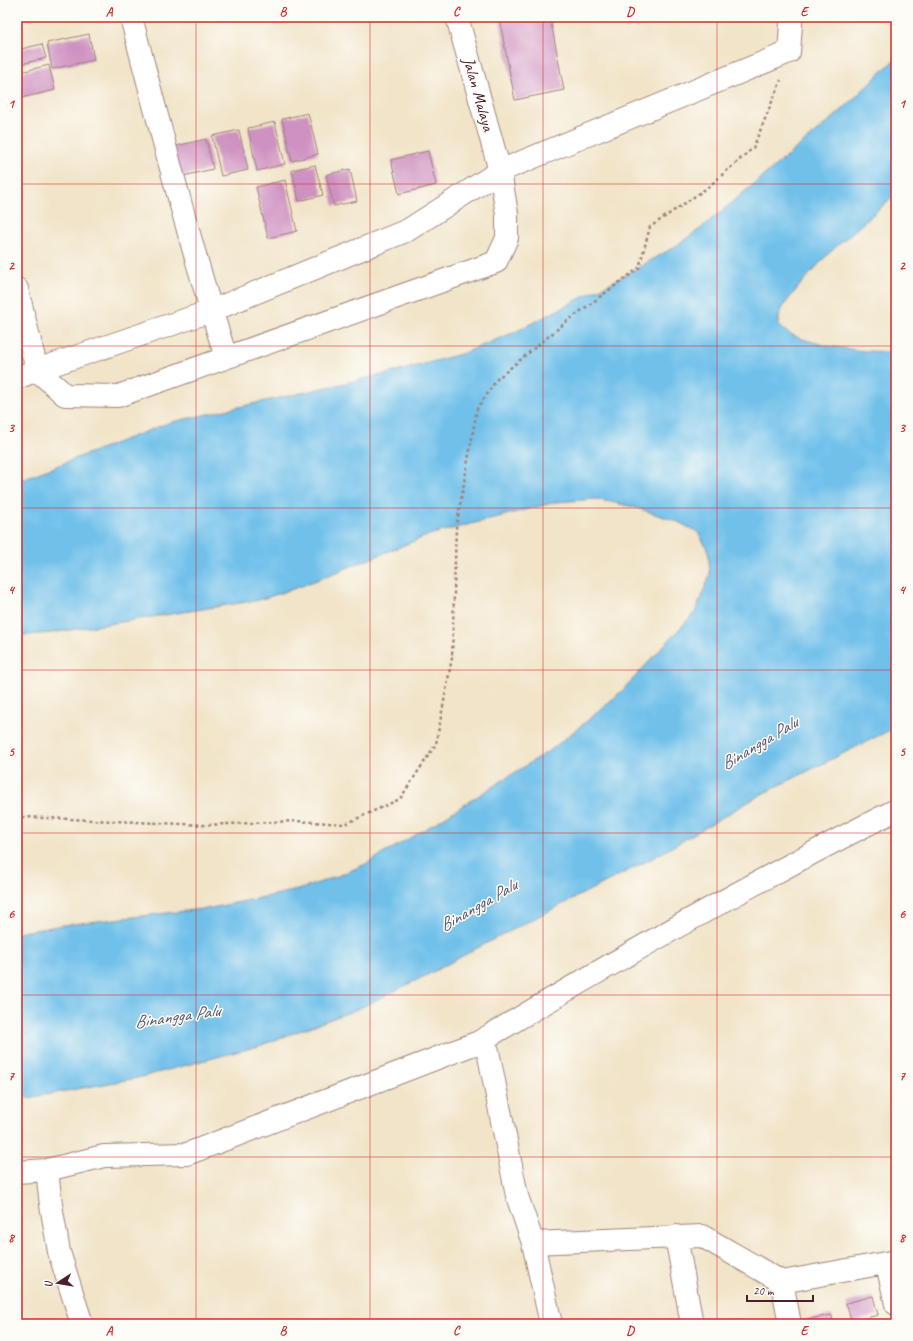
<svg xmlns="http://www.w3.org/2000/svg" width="913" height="1341" viewBox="0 0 913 1341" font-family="Caveat,sans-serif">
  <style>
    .water { fill: #6fc0ea; stroke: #5c708a }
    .building { fill: #cf91c1 }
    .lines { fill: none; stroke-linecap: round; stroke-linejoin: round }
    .street-casing { stroke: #9e827a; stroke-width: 24 }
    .path { stroke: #9e827a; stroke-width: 2.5; stroke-dasharray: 3 3; stroke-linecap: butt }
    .street { stroke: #fff; stroke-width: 22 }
    .grid { fill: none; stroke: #d62828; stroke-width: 1; stroke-opacity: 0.55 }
    .labels { text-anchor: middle; stroke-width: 3; stroke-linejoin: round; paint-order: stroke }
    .street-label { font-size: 17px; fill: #4a1f2b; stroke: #fdfcf7 }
    .water-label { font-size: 18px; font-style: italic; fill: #57576e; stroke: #fdfcf7 }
    .neatline { fill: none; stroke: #d62828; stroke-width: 1.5 }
    .grid-label { font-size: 13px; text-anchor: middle; font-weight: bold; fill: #d62828 }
  </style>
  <rect width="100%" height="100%" fill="#fdfcf7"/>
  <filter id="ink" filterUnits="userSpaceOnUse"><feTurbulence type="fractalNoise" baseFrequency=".025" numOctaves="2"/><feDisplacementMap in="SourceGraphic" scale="8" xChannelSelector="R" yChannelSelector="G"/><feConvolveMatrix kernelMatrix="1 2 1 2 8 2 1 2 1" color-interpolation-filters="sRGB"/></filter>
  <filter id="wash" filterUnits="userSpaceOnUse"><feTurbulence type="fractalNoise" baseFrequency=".012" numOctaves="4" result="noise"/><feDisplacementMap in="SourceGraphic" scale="16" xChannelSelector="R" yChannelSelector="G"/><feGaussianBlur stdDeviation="0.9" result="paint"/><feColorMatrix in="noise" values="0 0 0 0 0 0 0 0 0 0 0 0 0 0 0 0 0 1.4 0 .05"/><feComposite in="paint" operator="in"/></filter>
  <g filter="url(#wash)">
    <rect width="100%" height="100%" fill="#f1e4c8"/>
    <path class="water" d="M896,58V194L828,254L800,285L784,305L779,316V326L788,333L799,338L827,346L864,351L896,352V727L762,794L651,859L498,937L429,974L360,1008L259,1046L137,1078L17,1100V933L63,925L211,908L298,890L338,876L366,864L437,822L552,749L587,721L623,690L696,611L710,574L708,550L698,532L676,521L634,507L596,499L556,502L432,534L299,587L259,600L51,633L17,636V481L168,423L403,370L464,353L515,332L620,278L671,249L700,229L841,111Z"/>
    <g id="blocks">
      <path class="building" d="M499,17H550L564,90L515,100Z
        M89,34L94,60L52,69L47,43Z
        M42,44L46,58L17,65V50Z
        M49,65L55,90L17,99V73Z
        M308,113L318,154L292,161L282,119Z
        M275,122L285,164L257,171L248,128Z
        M239,130L248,170L221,176L212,136Z
        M206,139L213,169L179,177L172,147Z
        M428,151L436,185L399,194L391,160Z
        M315,165L323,195L299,201L292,170Z
        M350,169L357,201L334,206L326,175Z
        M285,180L297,231L268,238L256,187Z
        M873,1296L878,1315L852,1322L846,1303Z
        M832,1315L833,1324H803L802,1320Z
        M742,1320V1324H722L721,1323Z"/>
    </g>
  </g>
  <g filter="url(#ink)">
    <use href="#blocks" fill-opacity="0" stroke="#9e827a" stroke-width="1"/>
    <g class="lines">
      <g class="street-casing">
        <path id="street" d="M131,17C161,131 190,245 226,357
          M17,289L37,370L65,395L118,396L496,262L507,238V214L500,171L457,17
          M17,378L37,370L211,311L408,230L500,171L789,52L791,25V17
          M479,1042C616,960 754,881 896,810
          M47,1170L51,1205L59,1252L82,1324
          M17,1172L47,1170L104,1156L187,1154L479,1042L488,1051L517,1196L533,1243L551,1324
          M676,1236L692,1324
          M533,1243L702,1236L782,1282L896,1261
          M887,1264L896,1304
          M782,1282L790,1324"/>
      </g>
      <path class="path" d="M17,806L23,817L205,825L296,821L345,824L400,799L436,744L452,658L456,528L477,409L497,379L566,322L639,268L650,227L707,188L753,148L781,80"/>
      <use href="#street" class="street"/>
    </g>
  </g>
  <path class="grid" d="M196,17V1324M370,17V1324M543,17V1324M717,17V1324M17,184H896M17,346H896M17,508H896M17,670H896M17,833H896M17,995H896M17,1157H896"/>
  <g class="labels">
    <g class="street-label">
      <text transform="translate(479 94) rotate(74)" y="6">Jalan Malaya</text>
    </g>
    <g class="water-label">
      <text transform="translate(759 743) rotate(-31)" y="6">Binangga Palu</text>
      <text transform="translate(478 905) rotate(-30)" y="6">Binangga Palu</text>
      <text transform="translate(177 1016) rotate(-8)" y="6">Binangga Palu</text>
    </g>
  </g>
  <rect width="913" height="1341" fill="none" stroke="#fdfcf7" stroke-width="44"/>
  <g transform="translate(58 1283) rotate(258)" stroke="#fdfcf7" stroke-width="3" paint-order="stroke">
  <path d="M0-3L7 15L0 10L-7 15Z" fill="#4a1f2b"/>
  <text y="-6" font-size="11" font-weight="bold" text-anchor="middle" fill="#4a1f2b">U</text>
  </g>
  <path d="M747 1295v6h66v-6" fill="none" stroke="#4a1f2b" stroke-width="2"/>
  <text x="753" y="1295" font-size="12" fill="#4a1f2b" stroke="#fdfcf7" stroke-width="3" paint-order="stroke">20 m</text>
  <rect x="22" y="22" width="869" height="1297" class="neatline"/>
  <g class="grid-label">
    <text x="109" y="16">A</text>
    <text x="283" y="16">B</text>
    <text x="456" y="16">C</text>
    <text x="630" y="16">D</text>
    <text x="804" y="16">E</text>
    <text x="11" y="108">1</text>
    <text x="902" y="108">1</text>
    <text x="11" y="270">2</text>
    <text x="902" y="270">2</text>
    <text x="11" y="432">3</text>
    <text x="902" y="432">3</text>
    <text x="11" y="594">4</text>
    <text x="902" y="594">4</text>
    <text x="11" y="756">5</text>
    <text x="902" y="756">5</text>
    <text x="11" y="918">6</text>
    <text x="902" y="918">6</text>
    <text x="11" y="1080">7</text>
    <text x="902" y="1080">7</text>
    <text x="11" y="1242">8</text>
    <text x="902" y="1242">8</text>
    <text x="109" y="1335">A</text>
    <text x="283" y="1335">B</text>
    <text x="456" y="1335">C</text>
    <text x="630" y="1335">D</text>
    <text x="804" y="1335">E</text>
  </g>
</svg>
